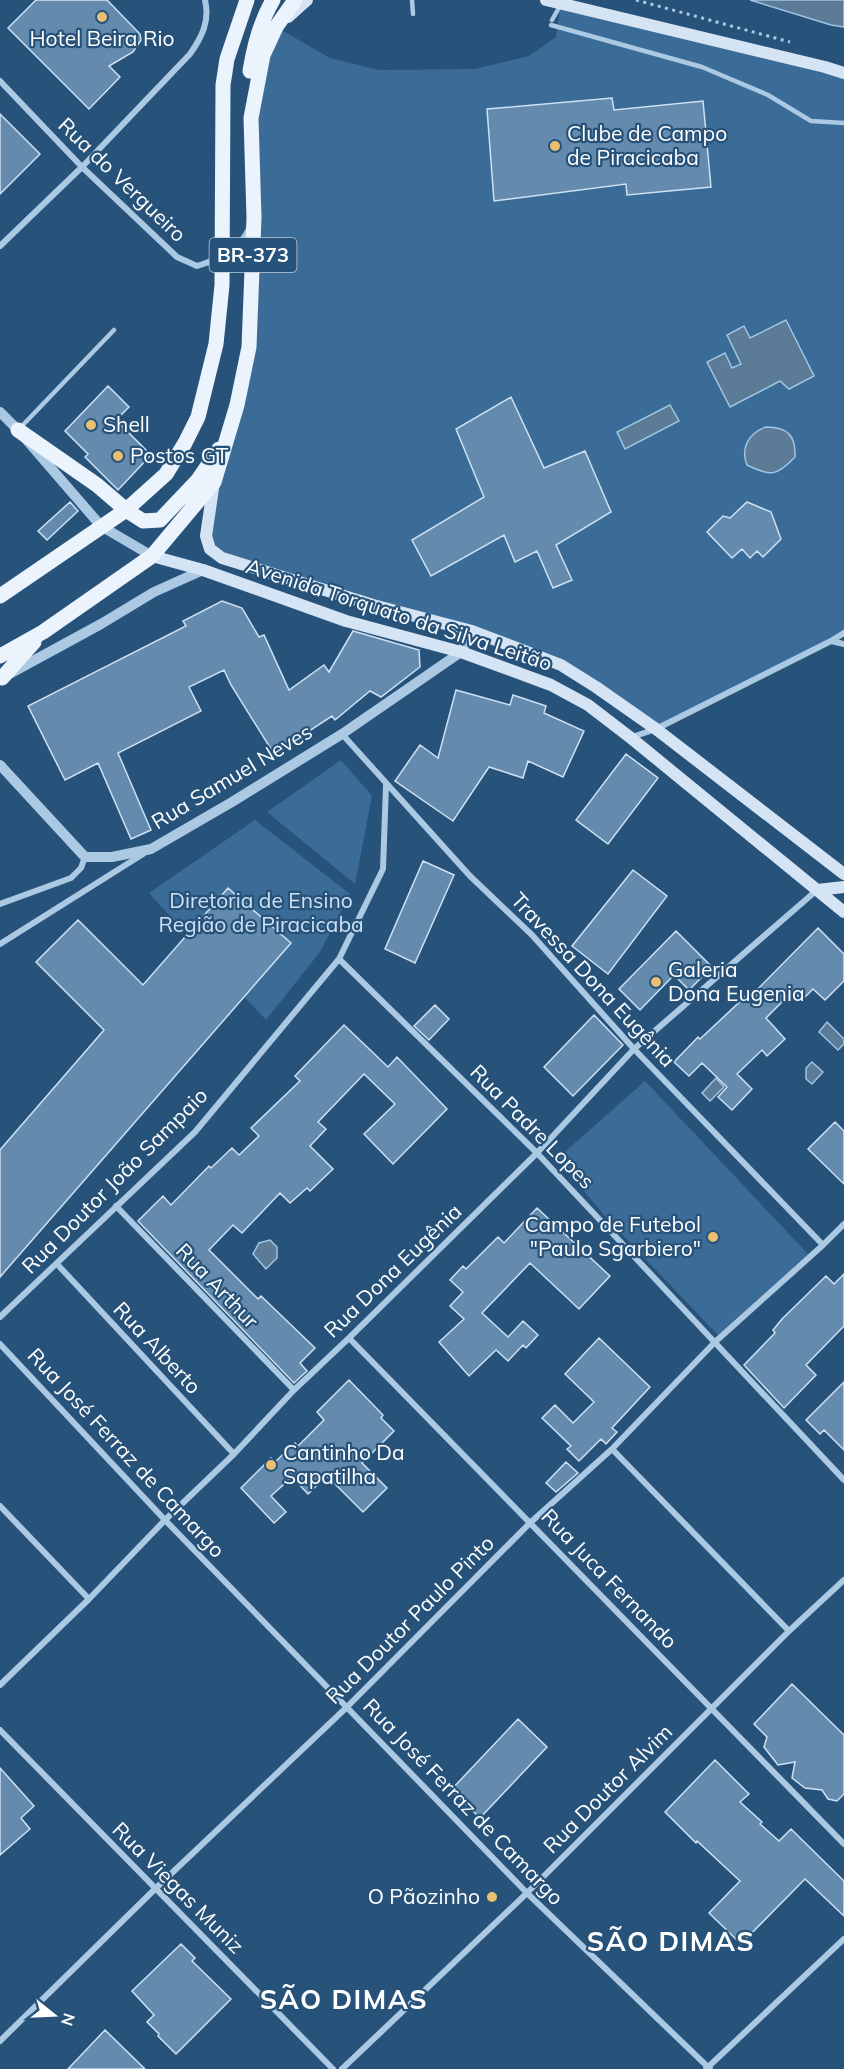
<svg xmlns="http://www.w3.org/2000/svg" width="844" height="2069" viewBox="0 0 844 2069" font-family="Mulish,sans-serif">
  <style>
    .green { fill: #3b6c97 }
    .water { fill: #5c7b97; stroke: #a0c5e4; stroke-width: 1.5 }
    .building { fill: #648bae; stroke: #cee1f3; stroke-width: 1.5 }
    .lines { fill: none; stroke-linecap: round; stroke-linejoin: round }
    .path { stroke: #abc9e3; stroke-width: 3; stroke-dasharray: 3 4.5; stroke-linecap: butt }
    .service { stroke: #abc9e3; stroke-width: 4.5 }
    .minor { stroke: #abc9e3; stroke-width: 6 }
    .tertiary { stroke: #abc9e3; stroke-width: 10 }
    .secondary { stroke: #d4e4f4; stroke-width: 12 }
    .primary { stroke: #ebf3fc; stroke-width: 15 }
    .poi-dot { fill: #ebbf72; stroke: #27527a; stroke-width: 2 }
    .labels { text-anchor: middle; stroke-width: 4.5; stroke-linejoin: round; paint-order: stroke }
    .shield { fill: #27527a; stroke: #becbd7; stroke-width: 1.5 }
    .shield-label { font-size: 20px; font-weight: bold; fill: #fff }
    .poi-label { font-size: 21px; fill: #fff; stroke: #27527a; text-anchor: start }
    .street-label { font-size: 21px; fill: #fff; stroke: #27527a }
    .park-label { font-size: 21px; fill: #cee1f3; stroke: #27527a }
    .district-label { font-size: 27px; font-weight: bold; letter-spacing: 1.5px; fill: #fff; stroke: #27527a }
  </style>
  <rect width="100%" height="100%" fill="#27527a"/>
  <path class="green" d="M561,3L844,73V633L656,729L561,665L210,549L209,509L258,312L253,269L251,118L276,27L330,58L379,70L475,69L529,56L556,37Z
    M341,760L372,796L355,884L267,812Z
    M255,820L350,894L320,952L266,1020L149,893Z
    M645,1081L808,1254L718,1335L611,1223L557,1159Z"/>
  <path class="water" d="M750,0H844V27L831,25Z
    M786,320L814,376L789,389L780,381L730,407L707,362L725,353L732,368L741,364L727,335L744,326L750,338Z
    M670,405L679,421L625,449L617,432Z
    M766,427C788,427 796,436 795,457C777,476 771,477 747,465C740,448 749,433 766,427Z
    M827,1022L844,1039V1044L838,1050L819,1032Z
    M812,1062L823,1072L812,1084L806,1079V1068Z
    M716,1078L724,1087L710,1101L702,1093Z
    M270,1240L277,1247V1258L266,1269L253,1254L259,1243Z"/>
  <path class="building" d="M36,0H107L140,34L141,40L133,52L109,66L120,77L89,109L8,28Z
    M612,98L614,110L703,101L711,187L627,195L626,184L494,201L487,109Z
    M0,114L40,154L0,194Z
    M108,386L129,407L116,420L151,455L118,490L85,457L88,454L65,431Z
    M511,397L544,468L585,451L611,512L556,545L572,580L553,588L537,551L515,562L504,535L431,576L412,540L484,497L456,429Z
    M70,502L78,511L47,540L38,531Z
    M747,502L771,512L781,539L763,557L757,551L750,558L742,549L732,558L707,532L723,516L730,518Z
    M222,601L242,608L259,637L264,635L289,690L324,665L329,672L353,631L419,650L420,667L381,697L370,691L335,720L332,716L274,754L231,685L224,670L189,687L201,711L118,753L151,830L131,839L98,763L65,780L28,706L186,626L183,621Z
    M456,690L510,705L513,695L546,706L544,713L584,731L563,777L528,761L523,778L489,767L453,821L395,781L420,745L438,758Z
    M626,754L658,778L608,844L576,820Z
    M423,861L454,875L415,963L385,949Z
    M633,870L667,896L608,974L572,946Z
    M228,888L291,943L0,1277V1150L104,1030L36,962L78,920L143,985Z
    M818,928L844,954V981L825,1000L813,989L802,1000L793,991L766,1018L785,1039L767,1056L762,1050L737,1074L752,1089L732,1110L718,1097L727,1087L702,1063L689,1076L674,1062L698,1037L700,1039L746,996L748,999Z
    M676,931L712,967L689,990L674,975L640,1010L619,989Z
    M435,1005L449,1019L429,1040L414,1026Z
    M594,1015L623,1045L573,1096L544,1067Z
    M344,1025L388,1067L397,1057L447,1109L393,1164L364,1134L395,1104L364,1074L318,1122L326,1129L310,1146L333,1169L310,1191L307,1188L290,1203L280,1193L242,1233L233,1225L209,1250L258,1299L261,1296L315,1348L300,1363L307,1371L294,1383L138,1221L163,1196L171,1205L209,1166L211,1168L232,1148L239,1155L259,1136L251,1128L300,1081L295,1076Z
    M835,1122L844,1131V1184L808,1149Z
    M537,1208L610,1276L579,1309L530,1263L482,1313L508,1337L523,1321L538,1335L526,1348L523,1345L508,1361L496,1350L469,1376L439,1342L464,1319L450,1306L463,1292L450,1280L463,1266L466,1269L498,1237L504,1243Z
    M844,1274V1326L806,1365L816,1375L784,1408L744,1365L775,1333L773,1330L782,1319L826,1276L834,1284Z
    M599,1338L650,1387L612,1428L617,1432L606,1444L601,1439L579,1461L567,1449L571,1446L542,1418L555,1405L573,1423L594,1402L565,1374Z
    M349,1380L383,1415L381,1418L394,1431L362,1463L387,1488L363,1512L327,1476L308,1494L292,1477L271,1496L286,1512L274,1523L241,1488L271,1458L275,1462L295,1443L298,1446L324,1420L317,1412Z
    M844,1382V1450L824,1430L820,1434L806,1420Z
    M566,1462L578,1473L556,1492L546,1483Z
    M792,1684L844,1735V1794L837,1801L828,1799L822,1790L805,1788L792,1778L795,1762L778,1765L764,1747L767,1737L754,1724Z
    M518,1719L547,1747L480,1818L451,1790Z
    M715,1760L749,1794L740,1802L762,1822L760,1824L779,1841L791,1829L844,1881V1916L805,1879L741,1944L709,1913L740,1881L697,1841L696,1843L665,1812Z
    M0,1768L34,1806L21,1818L30,1829L0,1855Z
    M181,1944L195,1958L192,1961L231,1999L176,2054L158,2036L159,2034L147,2022L154,2015L132,1991Z
    M105,2030L145,2069H68Z"/>
  <g class="lines">
    <path class="path" d="M636,0L790,42"/>
    <path class="service" d="M412,0L413,14
      M552,20L560,6
      M551,25L702,67L768,95L811,121L844,123
      M20,428L114,330"/>
    <path class="minor" d="M0,81L82,167L177,257L197,266C222,258 238,252 250,227
      M0,246L82,167L190,54C202,37 210,21 205,0
      M831,641L844,644
      M342,734L470,876L532,935L634,1049L823,1245
      M632,737L656,729L831,641L844,633
      M0,904L71,878L81,868L85,857
      M0,944L143,854
      M339,959L537,1153L844,1480
      M116,1206L294,1390
      M57,1264L234,1454
      M0,1317L195,1132L339,959L383,869L386,785
      M349,1338L844,1844
      M0,1344L165,1520L527,1893L710,2069
      M612,1449L789,1631
      M0,1506L89,1599
      M0,1685L89,1599L165,1520L234,1454L294,1390L349,1338L537,1153L634,1049L817,890
      M0,1730L333,2069
      M0,2041L155,1889L347,1707L531,1522L612,1449L715,1342L823,1245L844,1224
      M342,2069L527,1893L789,1631L844,1580
      M706,2069L844,1939"/>
    <path class="tertiary" d="M0,412L18,430L101,526L152,556
      M11,673L101,624L154,592L203,570
      M0,765L85,857H112L151,849L232,802L342,734L461,652L472,631"/>
    <path class="secondary" d="M546,0L825,67L844,73
      M288,17L307,0
      M214,482L206,536L210,549L222,558L373,605L472,631L561,665L596,687L656,729L844,874
      M152,556L203,570L346,621L461,652L551,685L588,705L631,738L844,912
      M817,890L844,887"/>
    <path class="primary" d="M250,71C254,46 260,22 273,0
      M18,430L97,485L126,510L143,521L160,520L198,480L219,449
      M0,596L126,510L166,474L185,443L198,417L216,344L222,285L223,85L227,59L247,0
      M0,656L43,632L152,556L214,482L237,405L249,347L254,218L251,118L263,55L276,27L295,0
      M2,678L34,642"/>
  </g>
  <g class="poi-dot">
    <circle cx="102" cy="17" r="6"/>
    <circle cx="555" cy="146" r="6"/>
    <circle cx="91" cy="425" r="6"/>
    <circle cx="118" cy="456" r="6"/>
    <circle cx="656" cy="982" r="6"/>
    <circle cx="713" cy="1237" r="6"/>
    <circle cx="271" cy="1465" r="6"/>
    <circle cx="492" cy="1897" r="6"/>
  </g>
  <g class="labels">
    <rect class="shield" x="209.5" y="238" width="87" height="34" rx="4.5"/>
    <g class="shield-label">
      <text x="253" y="262">BR-373</text>
    </g>
    <g class="poi-label">
      <text x="102" y="46" text-anchor="middle">Hotel Beira Rio</text>
      <text x="567" y="141">Clube de Campo<tspan x="567" dy="24">de Piracicaba</tspan></text>
      <text x="103" y="432">Shell</text>
      <text x="130" y="463">Postos GT</text>
      <text x="668" y="977">Galeria<tspan x="668" dy="24">Dona Eugenia</tspan></text>
      <text x="701" y="1232" text-anchor="end">Campo de Futebol<tspan x="701" dy="24">"Paulo Sgarbiero"</tspan></text>
      <text x="283" y="1460">Cantinho Da<tspan x="283" dy="24">Sapatilha</tspan></text>
      <text x="480" y="1904" text-anchor="end">O Pãozinho</text>
    </g>
    <g class="street-label">
      <text transform="translate(122 180) rotate(44)" y="7">Rua do Vergueiro</text>
      <text transform="translate(399 615) rotate(18)" y="7">Avenida Torquato da Silva Leitão</text>
      <text transform="translate(232 777) rotate(-31)" y="7">Rua Samuel Neves</text>
      <text transform="translate(593 980) rotate(47)" y="7">Travessa Dona Eugênia</text>
      <text transform="translate(532 1127) rotate(45)" y="7">Rua Padre Lopes</text>
      <text transform="translate(115 1181) rotate(-45)" y="7">Rua Doutor João Sampaio</text>
      <text transform="translate(393 1271) rotate(-44)" y="7">Rua Dona Eugênia</text>
      <text transform="translate(217 1286) rotate(46)" y="7">Rua Arthur</text>
      <text transform="translate(157 1348) rotate(47)" y="7">Rua Alberto</text>
      <text transform="translate(126 1453) rotate(47)" y="7">Rua José Ferraz de Camargo</text>
      <text transform="translate(609 1579) rotate(46)" y="7">Rua Juca Fernando</text>
      <text transform="translate(410 1620) rotate(-45)" y="7">Rua Doutor Paulo Pinto</text>
      <text transform="translate(608 1789) rotate(-45)" y="7">Rua Doutor Alvim</text>
      <text transform="translate(463 1802) rotate(46)" y="7">Rua José Ferraz de Camargo</text>
      <text transform="translate(178 1888) rotate(45)" y="7">Rua Viegas Muniz</text>
    </g>
    <g class="park-label">
      <text x="261" y="908">Diretoria de Ensino<tspan x="261" dy="24">Região de Piracicaba</tspan></text>
    </g>
    <g class="district-label">
      <text x="671" y="1951">SÃO DIMAS</text>
      <text x="344" y="2009">SÃO DIMAS</text>
    </g>
  </g>
  <g transform="translate(54 2015) rotate(108)" stroke="#27527a" stroke-width="4.5" paint-order="stroke">
  <path d="M0-4.5L10 22L0 15L-10 22Z" fill="#ffffff"/>
  <text y="-9" font-size="16" font-weight="bold" text-anchor="middle" fill="#ffffff">N</text>
  </g>
</svg>
